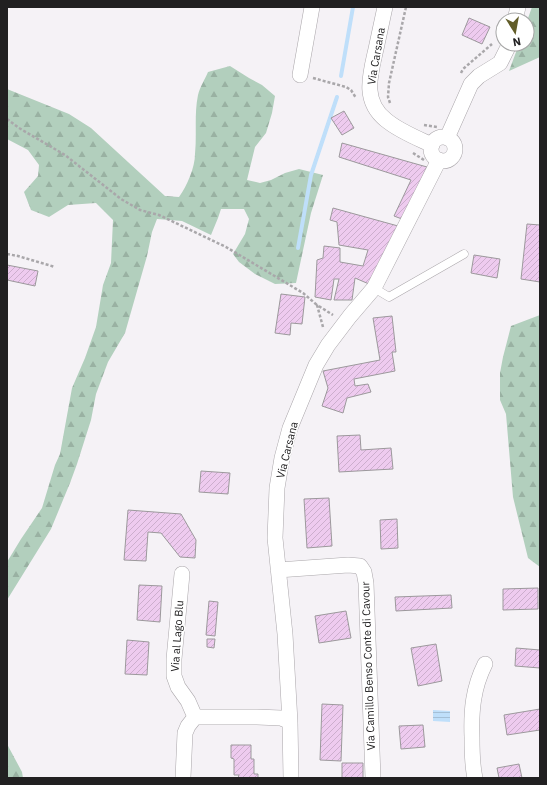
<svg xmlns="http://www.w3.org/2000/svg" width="547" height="785" viewBox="0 0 547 785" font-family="'IBM Plex Sans',sans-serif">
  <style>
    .forest { fill: url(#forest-firs) }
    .water { fill: url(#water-rules) }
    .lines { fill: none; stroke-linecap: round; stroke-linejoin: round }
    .stream { stroke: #bfdffa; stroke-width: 4 }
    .building { fill: url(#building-hatch); stroke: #9c999c }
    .service-casing { stroke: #aaa6aa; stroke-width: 9 }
    .minor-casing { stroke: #aaa6aa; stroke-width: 16 }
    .path { stroke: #a9a7aa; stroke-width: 2.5; stroke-dasharray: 3 2; stroke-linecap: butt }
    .service { stroke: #fff; stroke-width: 8 }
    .minor { stroke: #fff; stroke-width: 15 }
    .labels { text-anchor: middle; stroke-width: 3; stroke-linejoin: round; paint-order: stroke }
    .street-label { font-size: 11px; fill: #212021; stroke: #fff }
  </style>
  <defs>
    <pattern id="forest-firs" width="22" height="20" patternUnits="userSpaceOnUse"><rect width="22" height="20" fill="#b2cfbd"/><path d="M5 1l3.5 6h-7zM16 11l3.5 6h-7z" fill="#99b1a2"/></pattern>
    <pattern id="water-rules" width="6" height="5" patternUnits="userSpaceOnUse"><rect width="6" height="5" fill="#bfdffa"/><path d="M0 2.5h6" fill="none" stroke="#a4bfd6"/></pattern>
    <pattern id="building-hatch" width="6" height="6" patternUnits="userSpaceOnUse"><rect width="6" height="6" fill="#eecbef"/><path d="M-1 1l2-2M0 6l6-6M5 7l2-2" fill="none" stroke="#ccaecd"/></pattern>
  </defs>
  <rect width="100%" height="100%" fill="#f5f2f6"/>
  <path class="forest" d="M532,7H540V57L509,71L519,44H527V21Z
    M230,66L249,78L262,85L275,96L272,113L266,133L255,147L247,180L260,183L271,180L285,173L299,169L323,175L311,213L296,283L275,284L255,274L239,262L233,254L245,234L249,219L244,209H221L218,218L211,235L182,221L157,219L152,232L147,256L125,333L108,362L96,394L91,420L77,464L70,483L51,529L7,600V562L21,539L42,508L55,465L60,454L72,388L85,358L96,327L103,285L111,263L113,220L96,203L68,205L49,217L31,210L24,192L38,176L39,165L28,150L7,139V89L69,114L91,128L165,196L179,197C187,186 195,167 195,154C197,134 194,114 198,95C200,87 205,79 208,72Z
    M540,315V567L528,558L513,497L506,414L500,400V373L503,357L511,326Z
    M7,744L22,772L23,778H7Z"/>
  <path class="water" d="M433,710L450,711V722L433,721Z"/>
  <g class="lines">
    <path class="stream" d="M341,76L353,7
      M298,248L311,175L337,97"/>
  </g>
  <path class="building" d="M469,18L490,27L482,44L462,35Z
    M344,111L354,128L342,135L331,118Z
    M342,143L427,167L402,219L394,216L411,180L339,157Z
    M333,208L398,226L369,284L355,278L352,300H334L339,279H334L331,300L315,297L317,260L323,258L324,246L340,248V262L363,266L368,250L339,245L337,222L330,220Z
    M527,224L540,225V282L521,279Z
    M474,255L500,259L497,278L471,273Z
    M7,265L38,271L35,286L7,280Z
    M281,294L305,297L302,324L291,323L290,335L275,333Z
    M392,316L396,352H392L395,371L354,379L355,386L368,384L371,392L347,398L343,413L322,406L328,388L323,371L380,360L373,318Z
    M360,435L361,450L391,448L393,469L339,472L337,436Z
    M201,471L230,473L228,494L199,492Z
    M329,498L332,546L307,548L304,499Z
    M128,510L181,514L196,540L195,558L180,557L161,533L148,532L146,561L124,560Z
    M397,519L398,548L381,549L380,520Z
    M139,585L162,586L160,622L137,620Z
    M538,588V609L503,610V589Z
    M451,595L452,608L396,611L395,597Z
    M209,601L218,602L215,636L206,635Z
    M346,611L351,638L319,643L315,616Z
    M207,639H215L214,648L207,647Z
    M127,640L149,642L147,675L125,674Z
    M436,644L442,681L418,686L411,648Z
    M516,648L540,650V668L515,666Z
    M322,704L343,705L341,761L320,760Z
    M540,709V730L507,735L504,715Z
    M423,725L425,747L401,749L399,726Z
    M231,745H251V759H254V774H258V778H238L239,775H234V759L231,758Z
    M342,763H363V778H342Z
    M519,764L522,778H499L497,768Z"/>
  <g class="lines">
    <g class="service-casing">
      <path id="service" d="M374,288L389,297L464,254"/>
    </g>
    <g class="minor-casing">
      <path id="minor" d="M385,7C382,21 379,35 376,49C370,75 362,101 386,120C399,131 417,138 432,145
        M515,20L518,7
        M300,75L312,7
        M431 149a12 12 0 1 1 24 0a12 12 0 1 1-24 0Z
        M447,138L471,84L479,76L500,63L507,49L509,44
        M278,570L348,565L360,566L364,572L366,583L373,778
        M182,574L174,659V676L178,687L188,701L195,717H257L281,718L290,722
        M183,778L185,733L188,726L195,717
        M291,778L290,722L285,634L275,538L277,488L282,458L290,428L316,365L328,345L350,316L374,288L439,160
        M475,778C472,765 472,751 472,737C471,711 473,688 485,664"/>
    </g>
    <path class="path" d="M461,73L463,69L492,44
      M313,78L346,87L351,90L356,98
      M390,103L388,97L389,83L406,7
      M7,119L19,128L65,155L121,199L140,210L159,215L226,247L303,293L317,305
      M424,125L437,127
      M413,153L424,160
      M7,254L18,256L55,267
      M323,327L317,305L333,315"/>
    <use href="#service" class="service"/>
    <use href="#minor" class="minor"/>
  </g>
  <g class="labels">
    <g class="street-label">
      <text transform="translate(376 56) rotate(-80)" y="4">Via Carsana</text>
      <text transform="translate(287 450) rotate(-76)" y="4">Via Carsana</text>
      <text transform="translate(177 636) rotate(-86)" y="4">Via al Lago Blu</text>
      <text transform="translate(368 666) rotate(-92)" y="4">Via Camillo Benso Conte di Cavour</text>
    </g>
  </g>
  <rect width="547" height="785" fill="none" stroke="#212021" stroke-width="16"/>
  <g transform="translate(515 32) rotate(169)"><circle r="19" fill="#ffffff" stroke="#a6a6a6"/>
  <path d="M0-3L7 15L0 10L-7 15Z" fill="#625d29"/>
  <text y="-6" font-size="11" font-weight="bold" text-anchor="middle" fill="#212021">N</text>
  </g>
</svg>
